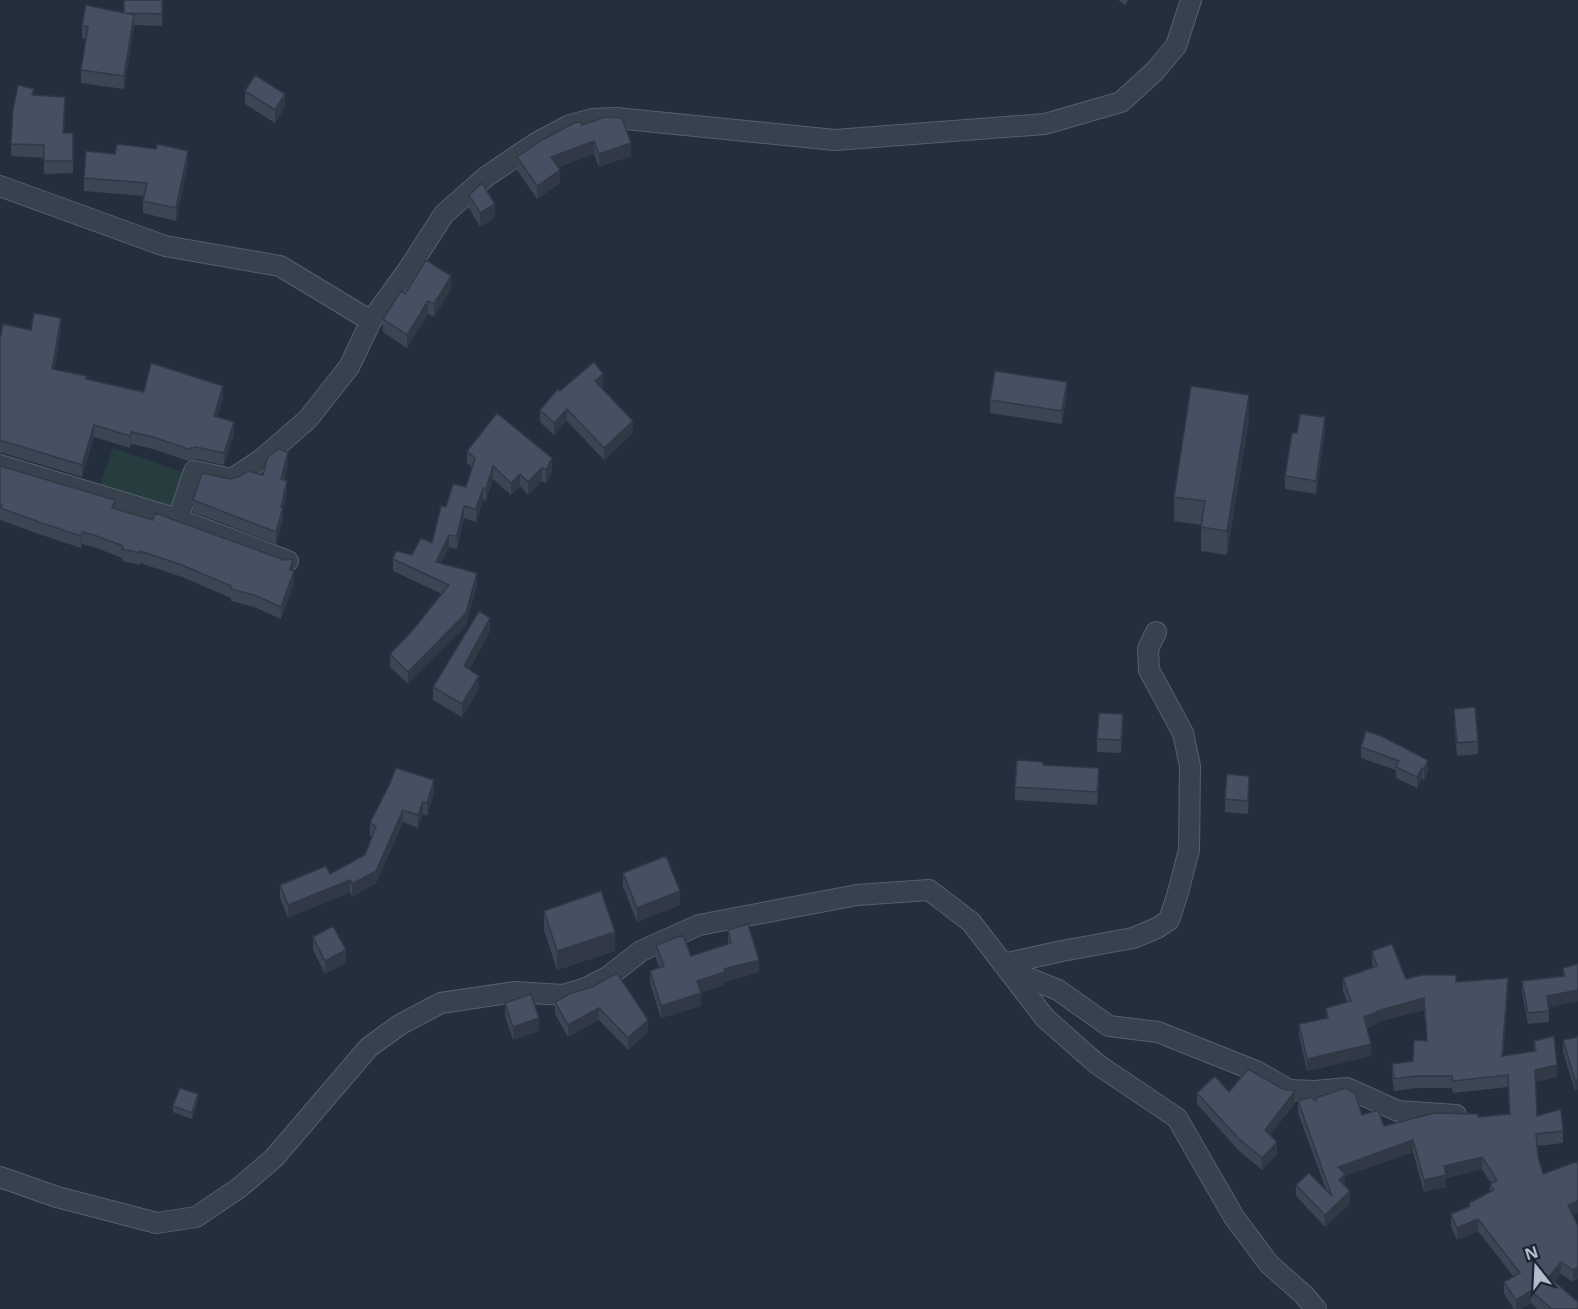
<svg xmlns="http://www.w3.org/2000/svg" width="1578" height="1309" viewBox="0 0 1578 1309" font-family="'Open Sans',sans-serif">
  <style>
    .green { fill: #263c3f }
    .lines { fill: none; stroke-linecap: round; stroke-linejoin: round }
    .minor-casing { stroke: #565f6c; stroke-width: 22 }
    .minor { stroke: #38414e; stroke-width: 20 }
    .wall { fill: #3b4654 }
    .shaded-wall { fill: #303945 }
    .building { fill: #455162; stroke: #303945; stroke-width: 1.5 }
  </style>
  <rect width="100%" height="100%" fill="#242f3e"/>
  <path class="green" d="M113,448L191,475L177,513L100,485Z"/>
  <g class="lines">
    <g class="minor-casing">
      <path id="minor" d="M0,186L165,246L280,266L371,321
        M0,465L178,519L194,471L232,479L262,459L308,419L349,367L371,321L408,270L444,214L487,176L536,143L570,125L592,119L616,118L835,140L1045,124L1121,102L1155,71L1176,46L1191,0
        M178,519L288,561
        M1003,964L1062,951L1133,938L1157,928L1169,920L1177,896L1189,850L1190,766L1183,733L1149,670L1148,649L1156,632
        M1009,970L1058,990L1109,1026L1158,1032L1256,1071L1289,1090L1315,1091L1347,1088L1398,1111L1456,1115
        M0,1177L57,1197L157,1223L196,1217L239,1188L274,1158L369,1047L401,1024L441,1003L515,992L563,995L586,988L609,976L641,951L699,925L857,895L929,890L971,922L1045,1018L1097,1064L1177,1118L1234,1217L1269,1264L1304,1295L1316,1309"/>
    </g>
    <use href="#minor" class="minor"/>
  </g>
  <path class="wall" d="M163,0L162,26L134,25L124,89L81,83V70L86,39L82,38V25Z
    M1118,0H1128L1125,5Z
    M245,91L285,107L275,123L245,104Z
    M34,95L65,109L64,133H73V173L44,174V158L11,156V144Z
    M582,125L631,156L599,167L594,154L559,167L560,183L537,199L517,170V157Z
    M188,163L176,221L143,213V201L144,196L84,191V178Z
    M469,195L495,217L480,227L469,208Z
    M451,289L434,317L428,314L407,348L383,332V319Z
    M31,330H61L54,370L87,380L144,392L223,398L217,417L234,434L224,465L196,459L188,461L153,449L131,444L130,448L94,437L82,477L3,453H0V334Z
    M603,386L601,388L633,433L604,460L567,421L554,435L540,422V410L560,391Z
    M1067,395L1062,424L990,413V400Z
    M1249,419L1227,555L1201,551V525L1174,521V497Z
    M1325,431L1316,494L1285,489V476L1297,433Z
    M467,451L552,471L546,483L542,481L528,495L520,486L511,495L493,479L486,501L483,500L476,522L464,518L457,549L449,547L441,563L477,585L466,626L408,684L390,667V654L412,631L442,594L393,571V559L412,555L432,543L466,487L472,468L467,463Z
    M288,464L284,480L287,493L283,511V519L276,544L193,512V500L230,479L263,475Z
    M0,466L115,509L293,571L294,583L281,619L254,607L231,601V598L182,577L140,563V565L122,561V558L94,547L82,544L81,548L39,534L0,520Z
    M490,631L469,670L479,689L462,717L433,700V687Z
    M1454,709L1478,741V754L1457,756L1454,722Z
    M1123,727L1121,753L1097,752V739Z
    M1366,731L1428,771L1424,780L1422,779L1417,788L1396,778V770L1361,758V747Z
    M1043,765L1099,781L1097,805L1015,800V787Z
    M1249,789L1248,814L1225,812V799Z
    M434,793L427,816L423,814L418,828L403,822L376,883L352,897L350,892L288,918L280,898V885L330,874L365,855L372,836H370V823Z
    M623,873L680,905L637,922L623,886Z
    M544,911L615,951L557,970L544,930Z
    M728,930L759,972L725,982V985L701,992V1006L661,1018L650,983V971L659,968L656,958V945L691,956L728,944Z
    M313,937L346,963L325,974L313,950Z
    M1372,951L1406,979L1456,982L1508,990L1503,1056L1534,1051V1041L1557,1077L1535,1082L1537,1116L1563,1131V1143L1537,1146L1538,1156L1543,1174L1573,1215V1282L1561,1274L1554,1282L1578,1309H1537L1531,1303L1521,1309H1514L1504,1294V1282L1514,1277L1478,1231L1457,1240L1451,1226V1214L1469,1206V1203L1490,1192V1184L1491,1183L1482,1169L1446,1178V1187L1424,1192L1413,1152L1345,1176V1186L1350,1203L1325,1227L1296,1196V1185L1326,1189L1298,1113V1101H1316L1362,1115L1384,1126L1509,1114L1508,1087L1453,1093L1452,1088H1417L1394,1091L1392,1076V1064L1413,1061L1427,1041L1424,1010L1377,1022V1024L1367,1028L1371,1056L1307,1071L1299,1036V1024L1326,1018V1008L1347,1002L1343,990V978L1373,968L1372,963Z
    M1578,964V1001L1549,1007V1022L1528,1024L1522,992V981L1563,977V968Z
    M592,987L648,1032L628,1050L599,1020L568,1037L555,1014V1002Z
    M505,1003L539,1031L513,1040L505,1016Z
    M1578,1037L1575,1091L1563,1052V1040Z
    M1229,1092L1295,1103L1270,1135L1277,1154L1262,1170L1239,1151L1197,1104V1093Z
    M198,1101L192,1119L173,1112V1106Z"/>
  <path class="shaded-wall" d="M134,15V28L124,89V76Z
    M285,94V107L275,123V110Z
    M594,141V154L551,170V157Z
    M631,143V156L599,167V154Z
    M188,151V163L176,221V208Z
    M560,170V183L537,199V186Z
    M495,204V217L480,227V213Z
    M451,276V289L434,317V304Z
    M428,301V314L407,348V335Z
    M61,318V330L52,381V369Z
    M603,374V386L595,393V381Z
    M1067,382V395L1062,424V411Z
    M223,386V398L214,428V416Z
    M1249,395V419L1227,555V531Z
    M567,409V421L554,435V423Z
    M1325,417V431L1316,494V481Z
    M633,421V433L604,460V448Z
    M234,422V434L224,465V453Z
    M94,425V437L82,477V465Z
    M131,432V444L130,448V436Z
    M288,452V464L281,491V479Z
    M552,458V471L546,483V470Z
    M493,466V479L486,501V489Z
    M542,468V481L528,495V482Z
    M520,474V486L511,495V483Z
    M287,481V493L283,511V519L276,544V532L281,507Z
    M483,488V500L476,522V509Z
    M464,506V518L457,549V536Z
    M82,532V544L81,548V536Z
    M449,535V547L436,574V562Z
    M293,559V572L290,570Z
    M294,571V583L281,619V607Z
    M477,573V585L466,626L408,684V672Z
    M490,618V631L464,679V666Z
    M479,676V689L462,717V704Z
    M1123,714V727L1121,753V740Z
    M1428,760V771L1424,780V769Z
    M1422,768V779L1417,788V777Z
    M1249,776V789L1248,814V801Z
    M434,780V793L427,816V803Z
    M423,802V814L418,828V815Z
    M403,810V822L376,883L352,897V884Z
    M350,880V892L288,918V905Z
    M680,891V905L637,922V908Z
    M615,932V951L557,970V951Z
    M346,950V963L325,974V961Z
    M759,960V972L725,982V985L697,993V981L724,969Z
    M1508,978V990L1502,1068V1056Z
    M1578,990V1001L1547,1008V996Z
    M701,993V1006L661,1018V1006Z
    M1424,998V1010L1377,1022V1024L1364,1029V1017L1377,1011Z
    M599,1008V1020L568,1037V1025Z
    M539,1018V1031L513,1040V1027Z
    M648,1020V1032L628,1050V1038Z
    M1371,1044V1056L1307,1071V1059Z
    M1557,1065V1077L1535,1082V1070Z
    M1578,1079V1090L1575,1091V1080Z
    M1295,1091V1103L1265,1142V1130Z
    M198,1094V1101L192,1119V1113Z
    M1413,1140V1152L1345,1176V1186L1339,1192L1338,1167Z
    M1277,1142V1154L1262,1170V1158Z
    M1482,1157V1169L1446,1178V1187L1424,1192V1180L1444,1166Z
    M1350,1191V1203L1325,1227V1215Z
    M1578,1201V1213L1568,1217V1205Z
    M1478,1219V1231L1457,1240V1228Z
    M1561,1262V1274L1549,1289V1277Z
    M1578,1267V1279L1573,1282V1270Z
    M1531,1291V1303L1521,1309H1516V1300Z"/>
  <path class="building" d="M124,0H162V14L124,13Z
    M86,5L134,15L124,76L81,70L88,27L82,25Z
    M255,75L285,94L275,110L245,91Z
    M18,85L34,89L32,95L65,97L63,133H73V161H44V145L11,144L13,109Z
    M605,117L622,118L631,143L599,154L594,141L551,157L560,170L537,186L517,157L542,140L574,123L581,122L582,125Z
    M117,144L156,149L157,144L188,151L176,208L143,201L147,183L84,178L86,151L115,154Z
    M482,183L495,204L480,213L469,195Z
    M426,260L451,276L434,304L428,301L407,335L383,319L401,291L405,294Z
    M34,313L61,318L52,369L87,376L86,379L144,392L151,363L223,386L214,416L234,422L224,453L196,447L188,449L153,437L131,432L130,436L94,425L82,465L3,441H0V334L1,335L3,324L31,330Z
    M594,362L603,374L595,381L633,421L604,448L567,409L554,423L540,410L558,389L560,391Z
    M995,371L1067,382L1062,411L990,400Z
    M1191,386L1249,395L1227,531L1201,527L1205,501L1174,497Z
    M497,413L552,458L546,470L542,468L528,482L520,474L511,483L493,466L486,489L483,488L476,509L464,506L457,536L449,535L436,562L477,573L466,613L408,672L390,654L412,631L449,585L393,559L396,551L412,555L421,538L432,543L441,506L446,507L453,484L466,487L475,458L467,451Z
    M1300,414L1325,417L1316,481L1285,476L1292,433H1297Z
    M278,449L288,452L281,479L287,481L281,507H283L276,532L193,500L202,473L230,479L238,477L248,471L263,475L267,458Z
    M0,466L115,500L112,508L153,520L155,513L284,560L293,559L290,570L294,571L281,607L254,595L231,589V586L182,565L140,551V553L122,549L123,546L94,535L82,532L81,536L39,522L0,508L2,505L0,504Z
    M479,611L490,618L464,666L479,676L462,704L433,687Z
    M1475,707L1478,741L1457,743L1454,709Z
    M1099,713L1123,714L1121,740L1097,739Z
    M1366,731L1381,736L1428,760L1424,769L1422,768L1417,777L1396,767L1399,761L1361,747Z
    M1017,760L1043,762V765L1099,768L1097,792L1015,787Z
    M396,768L434,780L427,803L423,802L418,815L403,810L376,871L352,884L350,880L288,905L280,885L326,866L330,874L365,855L376,826L370,823L390,783Z
    M1227,774L1249,776L1248,801L1225,799Z
    M666,856L680,891L637,908L623,873Z
    M601,891L615,932L557,951L544,911Z
    M748,924L759,960L724,969L725,972L697,981L701,993L661,1006L650,971L664,966L656,945L683,935L691,956L731,943L728,930Z
    M333,926L346,950L325,961L313,937Z
    M1392,944L1406,979L1422,975H1456V982L1508,978L1502,1056L1536,1051L1534,1041L1554,1036L1557,1065L1535,1070L1537,1116L1561,1109L1563,1131L1536,1134L1538,1156L1543,1174L1578,1161V1201L1568,1205L1578,1226V1267L1573,1270L1561,1262L1549,1277L1578,1302V1309H1552L1531,1291L1516,1300L1504,1282L1520,1273L1478,1219L1457,1228L1451,1214L1470,1206L1469,1203L1494,1190L1490,1184L1497,1180L1482,1157L1444,1166L1446,1175L1424,1180L1413,1140L1338,1167L1345,1174L1339,1180L1350,1191L1325,1215L1296,1185L1309,1173L1332,1196L1298,1101L1310,1097L1316,1101V1098L1345,1088L1355,1093L1362,1115L1378,1110L1384,1126L1434,1113L1478,1114V1117L1510,1114L1508,1075L1453,1081L1452,1076H1417L1394,1079L1392,1064L1413,1061L1414,1040L1427,1041L1424,998L1377,1011V1012L1364,1017L1371,1044L1307,1059L1299,1024L1328,1018L1326,1008L1351,1001L1343,978L1377,966L1372,951Z
    M1578,964V990L1547,996L1549,1011L1528,1013L1522,981L1565,976L1563,968Z
    M617,973L648,1020L628,1038L599,1008L568,1025L555,1002L569,994L592,987Z
    M531,994L539,1018L513,1027L505,1003Z
    M1578,1037V1079L1575,1080L1563,1040Z
    M1248,1069L1283,1089L1295,1091L1265,1130L1277,1142L1262,1158L1239,1139L1197,1093L1215,1076L1229,1092Z
    M180,1088L198,1094L192,1113L173,1106Z"/>
  <g transform="translate(1536 1267) rotate(342)" stroke="#1d2633" stroke-width="4.5" paint-order="stroke">
  <path d="M0-4.5L10 22L0 15L-10 22Z" fill="#b4bcc9"/>
  <text y="-9" font-size="16" font-weight="bold" text-anchor="middle" fill="#b4bcc9">N</text>
  </g>
</svg>
